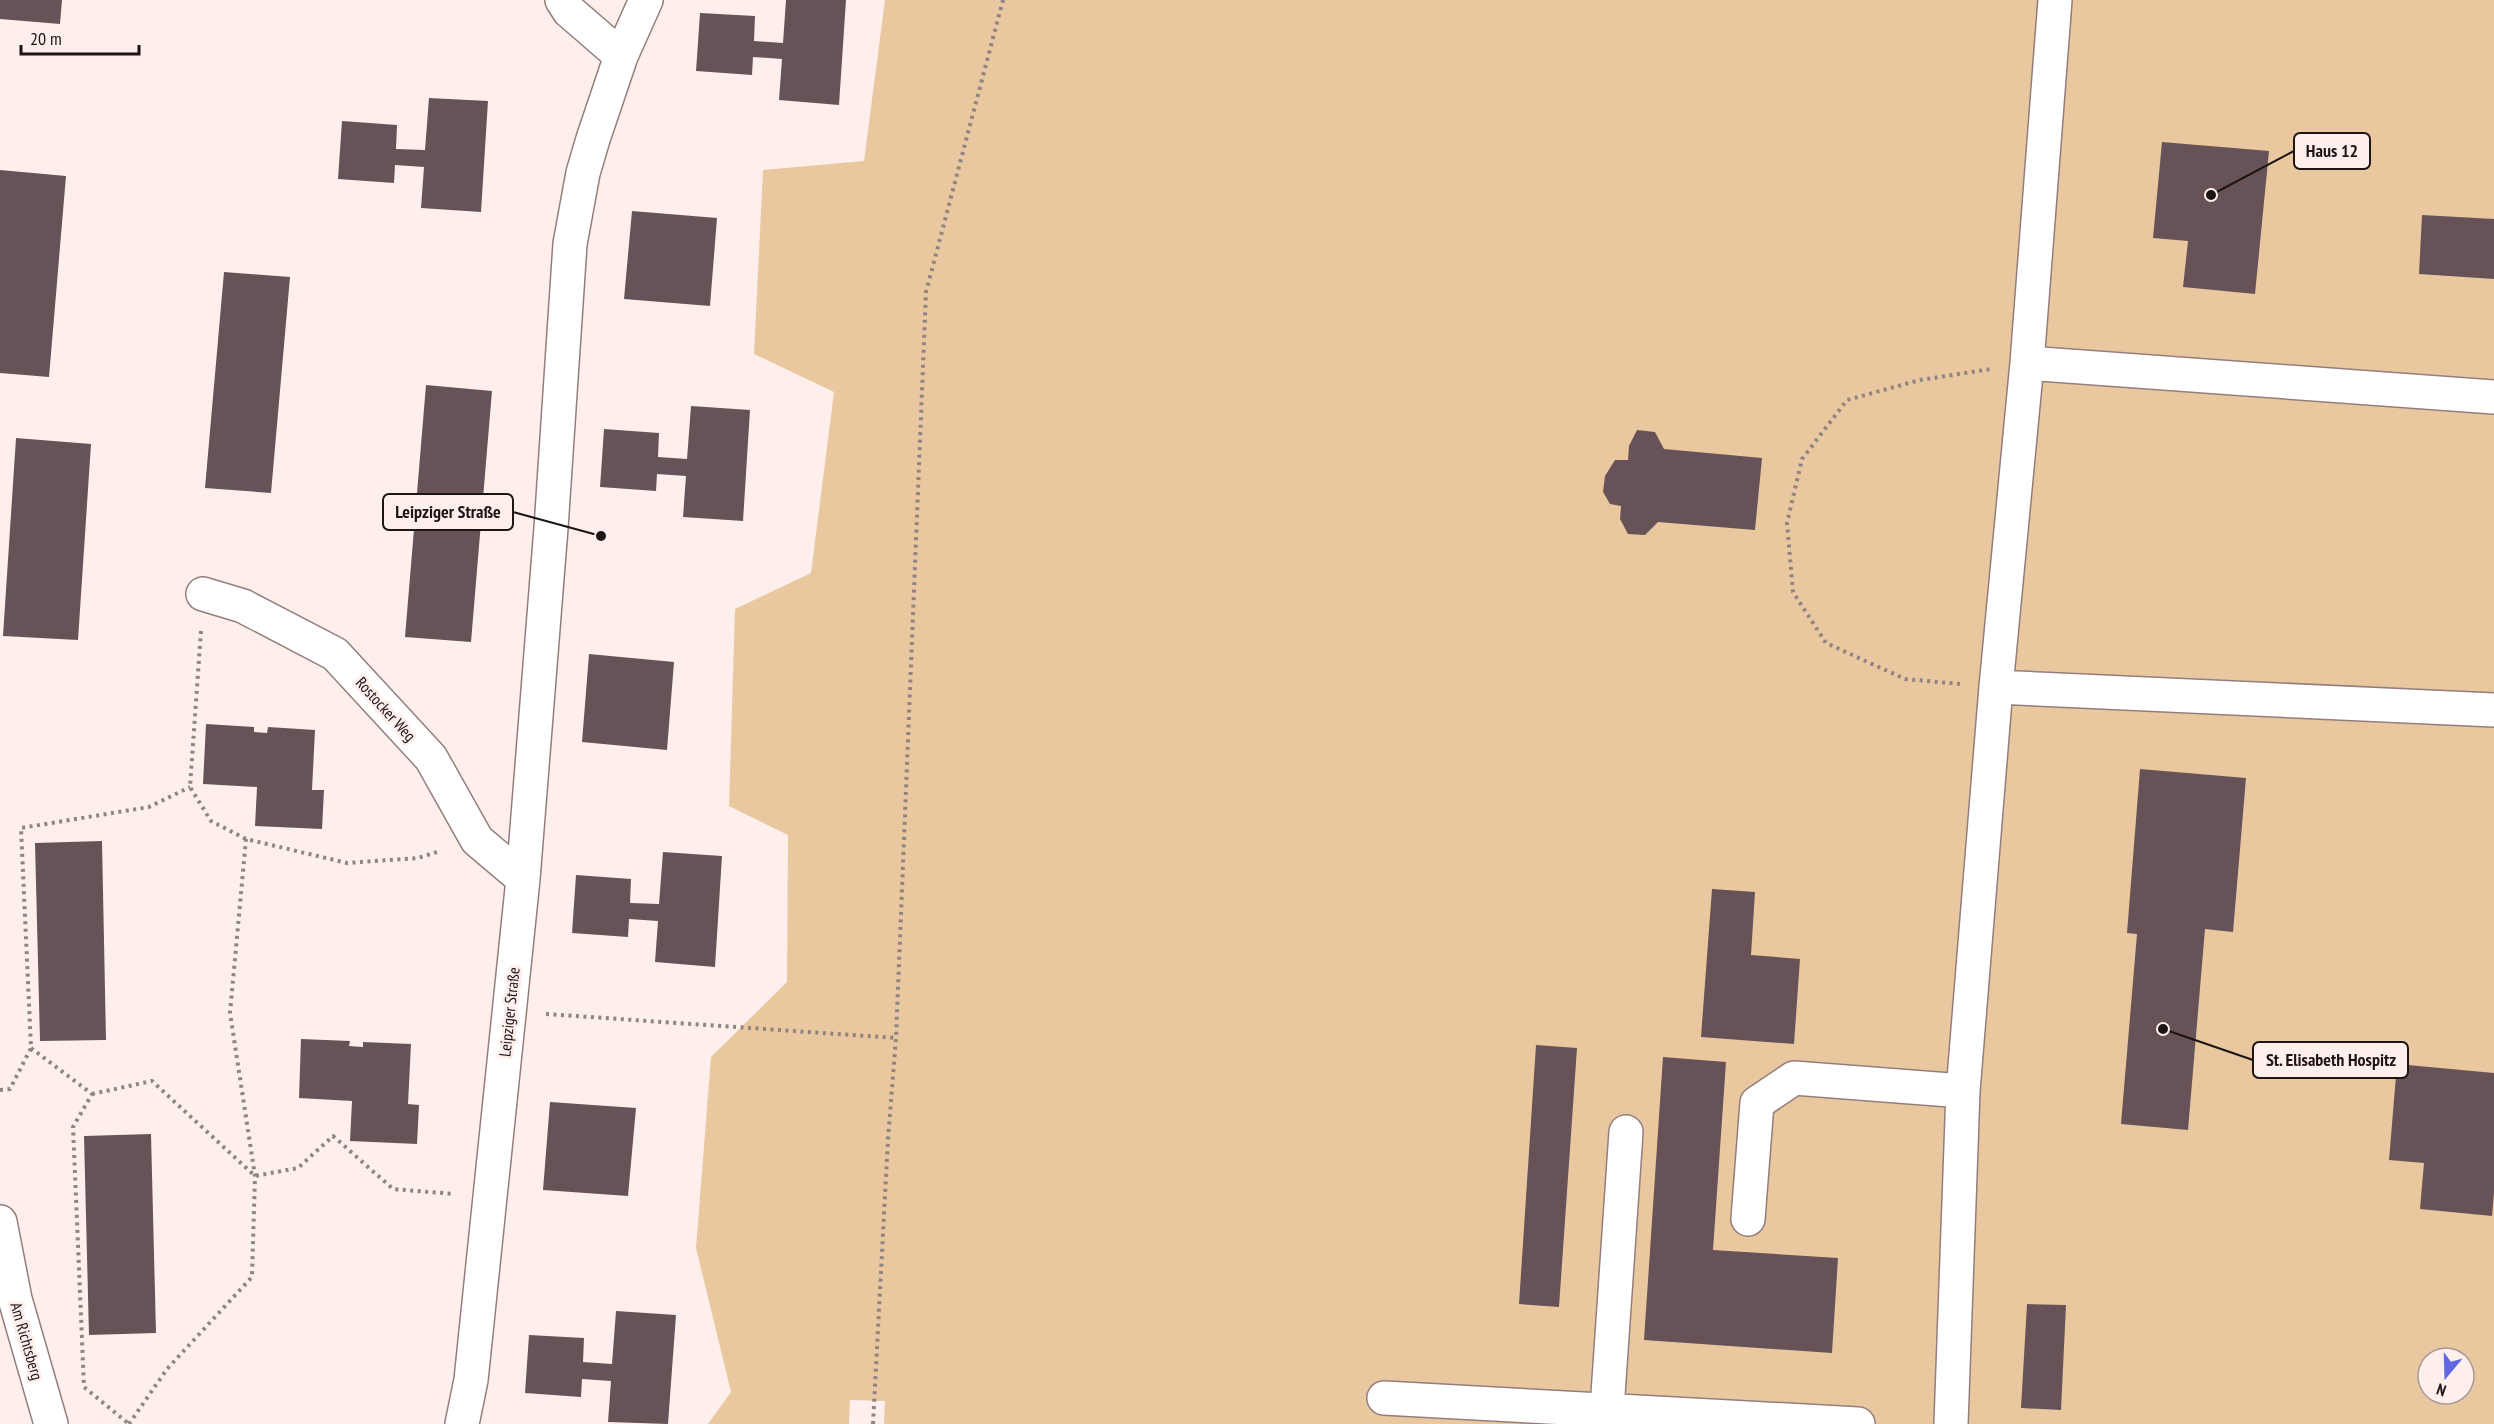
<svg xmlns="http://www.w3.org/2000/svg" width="2494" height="1424" viewBox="0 0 2494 1424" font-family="'PT Sans Narrow',sans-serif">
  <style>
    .green { fill: #e9c8a0; fill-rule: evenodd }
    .building { fill: #675357 }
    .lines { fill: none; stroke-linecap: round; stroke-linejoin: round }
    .minor-casing { stroke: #947e7c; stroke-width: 36 }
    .path { stroke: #8f8482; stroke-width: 4; stroke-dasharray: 3 4.5; stroke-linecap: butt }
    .minor { stroke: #fff; stroke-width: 33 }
    .labels { text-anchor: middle; stroke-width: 6; stroke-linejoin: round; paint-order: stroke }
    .street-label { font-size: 16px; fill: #1d1514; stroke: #feefed }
    .leader { fill: none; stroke: #1d1514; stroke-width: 2 }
    .callout-dot { fill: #1d1514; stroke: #feefed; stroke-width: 2 }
    .callout { fill: #feefed; stroke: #1d1514; stroke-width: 2 }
    .callout-label { font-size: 18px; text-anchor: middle; font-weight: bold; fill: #1d1514 }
  </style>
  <rect width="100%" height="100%" fill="#feefed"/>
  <path class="green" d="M885,0H2494V1424H884L885,1401L850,1400L849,1424H708L731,1392L696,1248L711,1057L787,982L788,835L729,806L735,609L811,573L834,392L754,354L763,170L864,161ZM2428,1358H2464V1394H2428Z"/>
  <path class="building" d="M0,0H62L60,24L0,19Z
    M786,0H846L839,105L779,100L782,59L753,57L752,75L696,71L700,13L755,16L754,41L783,43Z
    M429,98L488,101L481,212L421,208L424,167L395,165L394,183L338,179L342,121L397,125L396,149L425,150Z
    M2162,142L2269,151L2255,294L2183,287L2188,241L2153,238Z
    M0,170L66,176L49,377L0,373Z
    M632,211L717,218L710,306L624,299Z
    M2422,215L2494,219V279L2419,274Z
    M224,272L290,277L271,493L205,488Z
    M426,385L492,391L471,642L405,637Z
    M691,406L750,410L743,521L683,517L686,476L657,474L656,491L600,487L604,429L659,433L658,457L687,459Z
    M1637,430L1655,432L1664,449L1762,458L1755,530L1658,522L1645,535L1628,534L1620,519L1621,506L1610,504L1603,492L1605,476L1615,460H1628L1629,446Z
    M16,438L91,444L78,640L3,636Z
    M589,654L674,662L667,750L582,742Z
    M206,724L254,727V732L267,733L268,727L315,730L312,790H324L322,829L255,826L257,787L203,784Z
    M2140,769L2246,778L2233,932L2205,929L2188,1130L2121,1124L2137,934L2127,933Z
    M102,841L106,1040L40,1041L35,843Z
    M663,852L722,856L715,967L655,962L658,921L629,919L628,937L572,933L576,875L631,879L630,903L659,904Z
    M1712,889L1755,892L1751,955L1800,959L1794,1044L1701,1037Z
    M301,1039L350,1041L349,1046L363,1047V1042L411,1044L408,1104L419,1105L417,1144L350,1141L352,1101L299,1098Z
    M1536,1045L1577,1048L1559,1307L1519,1304Z
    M1663,1057L1726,1062L1713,1250L1838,1258L1832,1353L1644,1340Z
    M2397,1064L2494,1073V1192L2492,1216L2420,1209L2424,1163L2389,1160Z
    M550,1102L636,1108L628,1196L543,1190Z
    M151,1134L156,1333L89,1335L84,1136Z
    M2027,1304L2066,1305L2061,1410L2021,1408Z
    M616,1311L676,1315L668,1424L608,1422L611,1381L582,1379L581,1397L525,1393L529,1335L584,1338L583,1362L612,1364Z"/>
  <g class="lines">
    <g class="minor-casing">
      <path id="minor" d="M562,0L569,11L621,56
        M2027,363L2494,397
        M203,594L243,606L335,654L431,758L477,840L523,879
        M1996,687L2494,710
        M1748,1219L1757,1103L1794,1078L1963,1091
        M0,1222L15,1299L51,1424
        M1384,1398L1858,1424
        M1607,1409L1626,1132
        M462,1424L471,1380L523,879L551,528L570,244L583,173L593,139L621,56L646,0
        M1951,1424L1963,1091L1996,687L2027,363L2055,0"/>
    </g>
    <path class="path" d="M201,631L190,787L211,821L246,839L347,863L418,858L440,851
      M1960,684L1905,679L1826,643L1793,592L1787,523L1802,459L1847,400L1920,380L1991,369
      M546,1014L896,1038
      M31,1048L92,1094L73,1127L84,1387L129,1424
      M0,1090L10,1089L31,1048L21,828L149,807L190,787
      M92,1094L152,1081L255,1176L298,1168L333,1136L393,1189L454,1194
      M129,1424L167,1369L252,1277L255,1176L230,1013L246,839
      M873,1424L888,1139L896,1038L926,292L1003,0"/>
    <use href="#minor" class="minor"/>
  </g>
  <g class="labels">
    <g class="street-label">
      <text transform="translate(386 709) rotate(48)" y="6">Rostocker Weg</text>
      <text transform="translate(509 1012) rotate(-84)" y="6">Leipziger Straße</text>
      <text transform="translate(27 1341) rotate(74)" y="6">Am Richtsberg</text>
    </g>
  </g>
  <path class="leader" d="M2211 195L2294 151M601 536L513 512M2163 1029L2253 1060"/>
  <g class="callout-dot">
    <circle cx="2211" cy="195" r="6"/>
    <circle cx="601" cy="536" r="6"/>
    <circle cx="2163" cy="1029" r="6"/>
  </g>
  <g class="callout">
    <rect x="2294" y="133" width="76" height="36" rx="6"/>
    <rect x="383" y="494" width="130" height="36" rx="6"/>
    <rect x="2253" y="1042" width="155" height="36" rx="6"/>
  </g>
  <g class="callout-label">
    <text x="2332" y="157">Haus 12</text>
    <text x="448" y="518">Leipziger Straße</text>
    <text x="2331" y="1066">St. Elisabeth Hospitz</text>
  </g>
  <g transform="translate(2446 1376) rotate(199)"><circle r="28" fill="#feefed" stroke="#a49896" stroke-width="1.5"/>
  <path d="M0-4.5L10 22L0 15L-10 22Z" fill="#6067e0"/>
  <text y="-9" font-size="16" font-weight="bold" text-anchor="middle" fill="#1d1514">N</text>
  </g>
  <path d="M21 45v9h118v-9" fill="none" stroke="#1d1514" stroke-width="3"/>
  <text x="30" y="45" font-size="18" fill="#1d1514" stroke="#feefed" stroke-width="4.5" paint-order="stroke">20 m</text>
</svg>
